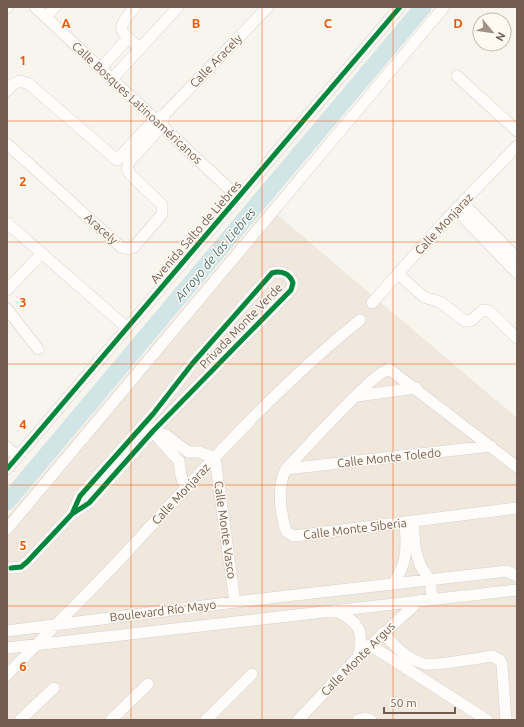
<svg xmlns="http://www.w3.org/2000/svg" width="524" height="727" viewBox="0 0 524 727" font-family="Ubuntu,sans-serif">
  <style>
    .residential { fill: #f0e7dd }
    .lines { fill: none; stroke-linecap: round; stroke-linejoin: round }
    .river { stroke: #d1e5e6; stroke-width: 17 }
    .minor-casing { stroke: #d7d1cc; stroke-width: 12 }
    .minor { stroke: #fefdfc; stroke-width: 11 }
    .cycleway-casing { stroke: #fef9f1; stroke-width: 8 }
    .cycleway { stroke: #00873e; stroke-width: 5 }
    .grid { fill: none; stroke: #e8590c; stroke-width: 1; stroke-opacity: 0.55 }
    .labels { text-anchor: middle; stroke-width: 3; stroke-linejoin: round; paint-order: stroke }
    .street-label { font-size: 12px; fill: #745c50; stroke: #fef9f1 }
    .water-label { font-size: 13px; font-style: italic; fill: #47767f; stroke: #fef9f1 }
    .grid-label { font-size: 13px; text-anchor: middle; font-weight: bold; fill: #e8590c; stroke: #fef9f1; stroke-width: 3; stroke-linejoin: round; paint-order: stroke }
  </style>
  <rect width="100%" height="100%" fill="#f8f4ee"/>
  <path class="residential" d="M268,207L517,418V720H7V517Z"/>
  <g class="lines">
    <path class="river" d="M7,502L423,7"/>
    <g class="minor-casing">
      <path id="minor" d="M35,7L239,198
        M135,7C116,30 117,29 140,48
        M7,8L8,7
        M46,17L55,7
        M101,68L128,38
        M457,76L517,131
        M112,79L178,7
        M7,91L12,85L20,81L29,84L117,160L154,120L164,115L268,7
        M7,144L121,247L129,249L134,247L162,214V205L130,174L127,169L129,162L162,126L164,115
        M463,203L517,258
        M456,210L517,273
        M7,223L126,327
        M398,274L424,297L440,302L465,321L472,320L483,310L489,311L517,338
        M7,290L41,254
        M372,303L442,224L517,146
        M7,309L38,349
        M357,396L416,388
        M153,430L160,440L179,461L181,476L186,488
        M147,431H153L166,435L188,452H199L215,458L235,602
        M7,447L18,457
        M517,467L389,369C375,371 301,453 286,469C277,486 280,509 285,528L287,532L294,536L517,508
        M7,469L400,7
        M286,469L491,446
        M413,521L415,548L420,565L430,580L432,598
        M7,529L444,7
        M11,568L21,567L27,562L72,514L89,503L153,431L291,290L293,283C290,274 282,270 272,273L192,364L153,414L80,496L72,514
        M393,584C408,562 407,548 405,522
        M335,610C359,622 365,631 358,657
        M7,631L235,602L507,571L517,576
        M383,633C395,646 407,660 425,664C434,666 479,658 492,656L500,660L502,665L506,720
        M370,645L487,720
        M7,648L517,590
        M7,675C46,634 87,595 125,554C200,473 274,389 360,320
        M20,720L54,688
        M111,720L148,684
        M206,720L252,674
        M298,720L358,657L420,600
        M358,720L365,718L371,720"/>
    </g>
    <use href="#minor" class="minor"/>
    <g class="cycleway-casing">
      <path id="cycleway" d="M7,469L400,7
        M11,568L21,567L27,562L72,514L89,503L153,431L291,290L293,283C290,274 282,270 272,273L192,364L153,414L80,496L72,514"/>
    </g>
    <use href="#cycleway" class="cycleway"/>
  </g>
  <path class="grid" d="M131,7V720M262,7V720M393,7V720M7,121H517M7,242H517M7,364H517M7,485H517M7,606H517"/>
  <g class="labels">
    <g class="street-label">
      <text transform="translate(216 61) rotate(-46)" y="4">Calle Aracely</text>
      <text transform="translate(137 103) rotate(43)" y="4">Calle Bosques Latinoaméricanos</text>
      <text transform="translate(444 224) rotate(-47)" y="4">Calle Monjaraz</text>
      <text transform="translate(101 229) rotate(42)" y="4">Aracely</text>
      <text transform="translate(196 232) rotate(-49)" y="4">Avenida Salto de Liebres</text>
      <text transform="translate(241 326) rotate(-46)" y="4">Privada Monte Verde</text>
      <text transform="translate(389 458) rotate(-6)" y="4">Calle Monte Toledo</text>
      <text transform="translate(181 494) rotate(-47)" y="4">Calle Monjaraz</text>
      <text transform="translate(355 529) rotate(-7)" y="4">Calle Monte Siberia</text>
      <text transform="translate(225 530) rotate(82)" y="4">Calle Monte Vasco</text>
      <text transform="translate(163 611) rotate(-7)" y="4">Boulevard Río Mayo</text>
      <text transform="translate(358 659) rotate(-45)" y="4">Calle Monte Argus</text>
    </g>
    <g class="water-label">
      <text transform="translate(215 254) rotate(-50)" y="5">Arroyo de las Liebres</text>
    </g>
  </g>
  <g class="grid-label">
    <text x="66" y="28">A</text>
    <text x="196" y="28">B</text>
    <text x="328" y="28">C</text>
    <text x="458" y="28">D</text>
    <text x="23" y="65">1</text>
    <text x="23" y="186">2</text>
    <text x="23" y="307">3</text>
    <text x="23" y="429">4</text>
    <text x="23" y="550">5</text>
    <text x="23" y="671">6</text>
  </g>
  <rect width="524" height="727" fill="none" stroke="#745c50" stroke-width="16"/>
  <g transform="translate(492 32) rotate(119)"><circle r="19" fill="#fef9f1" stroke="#c7bab1"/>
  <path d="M0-3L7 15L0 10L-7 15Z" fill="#a29187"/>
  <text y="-6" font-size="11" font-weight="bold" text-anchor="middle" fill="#745c50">N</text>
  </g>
  <path d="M384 707v6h71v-6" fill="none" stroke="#745c50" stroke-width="2"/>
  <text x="390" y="707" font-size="12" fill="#745c50" stroke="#fef9f1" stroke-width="3" paint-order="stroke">50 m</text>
</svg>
